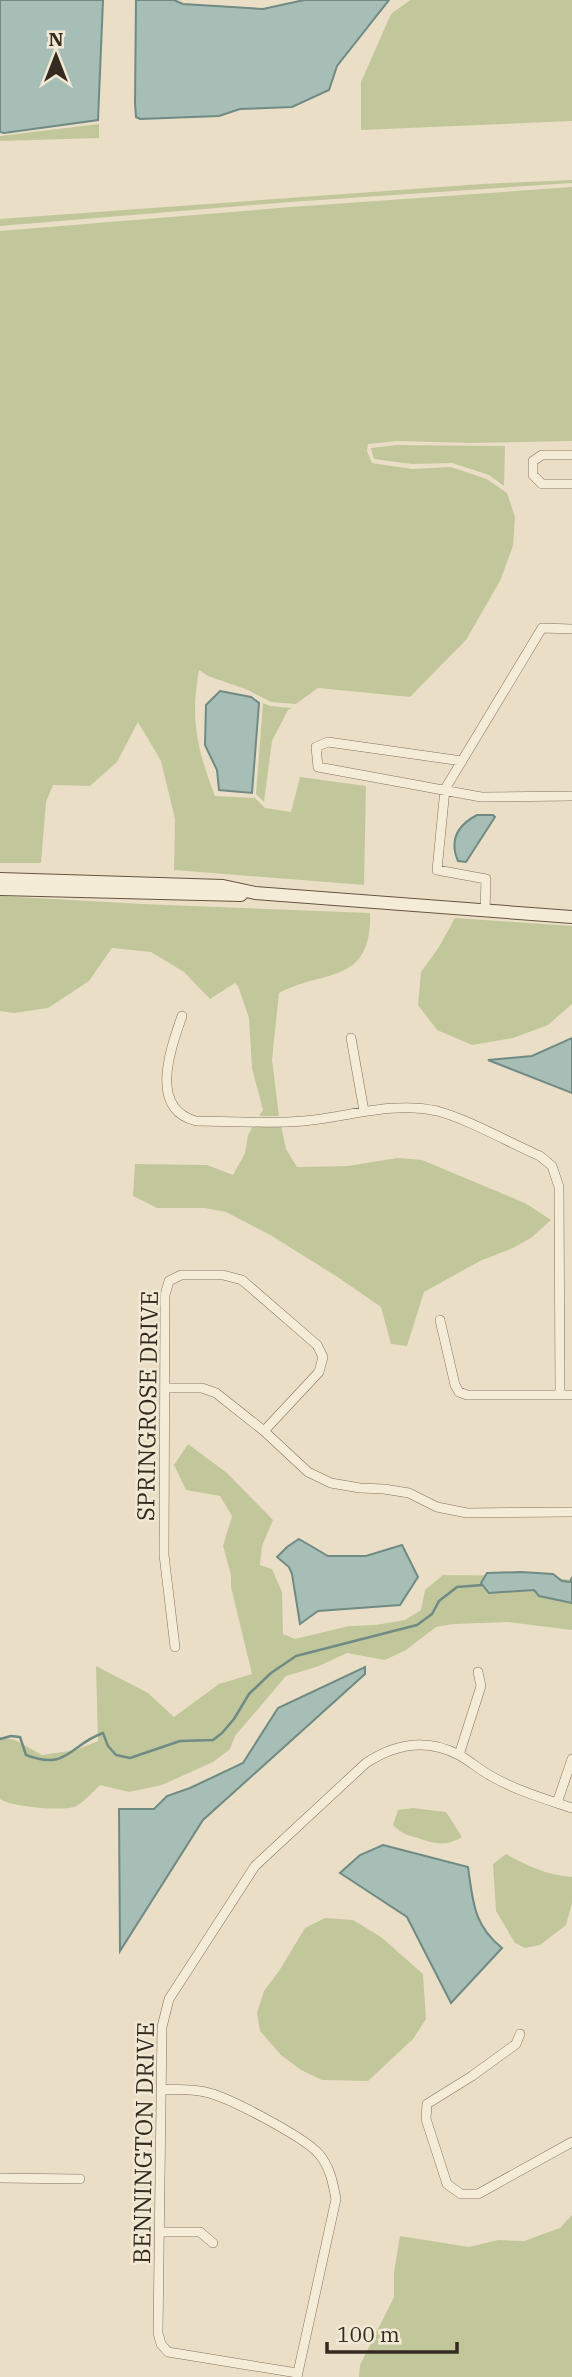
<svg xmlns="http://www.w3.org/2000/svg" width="572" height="2377" viewBox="0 0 572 2377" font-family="'IBM Plex Serif',serif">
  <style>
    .green { fill: #c2c79b }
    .water { fill: #a7beb7; stroke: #6f8b84; stroke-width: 2 }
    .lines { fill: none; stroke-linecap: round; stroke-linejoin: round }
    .stream { stroke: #6f8b84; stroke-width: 2.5 }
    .street-casing { stroke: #83715e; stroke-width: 10 }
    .secondary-casing { stroke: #655341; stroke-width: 14 }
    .street { stroke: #f5ecd8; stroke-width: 9 }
    .secondary { stroke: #f5ecd8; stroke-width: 12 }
    .labels { text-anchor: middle; stroke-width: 5; stroke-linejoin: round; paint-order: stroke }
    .street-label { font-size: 24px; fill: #352a20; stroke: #f2e9d5 }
  </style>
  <rect width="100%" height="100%" fill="#eadfc6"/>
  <path class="green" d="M410,0H572V121L361,130V82L391,14Z
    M99,124V138L0,141V136Z
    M572,180V183L290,202L0,226V219L482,184Z
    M572,187V441L470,443L397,441L368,444L367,451L372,463L412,469L451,467L487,479L507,493L515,517L513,546L500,581L466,640L410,697L318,688L296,704L271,702L248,690L208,676L199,670C190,721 197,748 215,796L255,798L265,808L291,812L300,777L366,786L364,885L174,870L175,819L161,761L138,722L117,762L90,786L53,785L46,802L41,863H0V231L291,207Z
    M397,445L505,446L504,486L489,475L452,463L412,464L374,459L371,448Z
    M263,703L270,706L292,708L288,710L272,741L264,802L256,794Z
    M0,896L142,904L370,913C372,985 325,969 279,993L272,1060L279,1116H259L263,1110L252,1068L249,1018L238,986L235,983L210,999L184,972L151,952L112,948L89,981L48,1008L14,1013L0,1011Z
    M455,918L572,926V1004L548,1025L513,1038L472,1045L437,1030L418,1005L421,972L439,947Z
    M253,1126H281L286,1149L297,1167L348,1166L397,1158L422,1160L525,1203L551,1220L531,1238L513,1248L480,1261L424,1292L407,1346L391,1344L381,1307L339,1278L272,1236L226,1212L205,1208H157L133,1196L135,1164L207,1165L233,1175L245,1153L248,1135Z
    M188,1444L227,1473L273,1520L262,1546L260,1565L272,1569L282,1592L283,1634L295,1639L349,1626L375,1625L405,1620L421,1610L425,1590L443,1575L539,1576L572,1580V1630L508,1622L454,1624L436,1627L406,1650L385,1660L347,1653L319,1666L286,1676L235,1736L230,1749L213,1762L162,1785L129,1792L100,1785C93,1792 82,1804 74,1807C60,1811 11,1807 0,1799V1737L15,1740L42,1755L76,1750L98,1741L96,1666L148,1693L174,1717L219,1684L252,1674L231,1587V1575L223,1546L232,1516L220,1496L186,1490L174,1465Z
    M413,1808L446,1812L462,1837C445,1847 436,1844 418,1838C407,1835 402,1834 393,1825L398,1810Z
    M506,1854C528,1866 546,1875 572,1877V1903L566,1925L540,1945L525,1948L515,1943L496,1911L493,1864Z
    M325,1918L353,1920L381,1937L423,1974L426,2019L413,2039L368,2081L322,2080L301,2070L281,2055L260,2031L257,2013L264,1991L279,1971L305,1928Z
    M572,2215V2377H359L360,2365L394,2297V2272L400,2236L469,2247L498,2240L524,2241L560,2228Z"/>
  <path class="water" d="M0,0H103L98,120L4,133L0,132Z
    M136,0H174L183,4L263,9L304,0H389L337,66L329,90L292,107L240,109L219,116L140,119L136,117L135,103Z
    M220,691L251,697L259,703L252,793L219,790L217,770L205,745L206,705Z
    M477,815H493L495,817L466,862L458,861C449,840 458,825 477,815Z
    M572,1038V1093L488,1060L532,1056Z
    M299,1539L328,1556H366L402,1545L418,1577L400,1605L318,1611L300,1624L292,1574L289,1567L277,1557L287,1547Z
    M521,1572L553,1574L562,1581L570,1582L572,1577V1603L539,1596L534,1590L489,1593L481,1583L487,1573Z
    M365,1667V1674L203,1820L120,1951L119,1809H154L167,1796L190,1788L243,1763L278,1708Z
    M383,1845L468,1867C473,1901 473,1925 502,1948L451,2003L407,1917L340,1873L360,1855Z"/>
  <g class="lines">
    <path class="stream" d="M0,1739L11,1736L20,1737L26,1755C68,1771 69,1745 103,1733L108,1746L116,1755L130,1758L180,1741L213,1740L222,1733L234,1719L249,1694L271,1673L296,1656L417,1625L432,1614L439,1601L457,1587L482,1585"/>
    <g class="street-casing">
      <path id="street" d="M572,455H542L533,461V475L542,484H572
        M462,761L328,742L316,747L318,767L481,797L572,796
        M485,911L486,879L437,870L445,789L542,628L572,629
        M182,1016C171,1048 148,1109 196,1121C231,1121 268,1124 304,1121C348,1117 392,1101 437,1111C468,1119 510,1143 540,1156L552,1166L559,1187L560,1395
        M351,1038L364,1111
        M440,1320L455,1385L459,1392L467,1395H572
        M166,1388H202L216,1393L264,1431L308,1472L331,1483L360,1488L384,1489L409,1493L437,1507L467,1513L572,1512
        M175,1647L164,1555L165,1295L169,1281L181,1275H223L242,1280L317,1345L323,1357L319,1372L264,1431
        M459,1755L481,1686L478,1672
        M557,1803L572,1759
        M520,2034L516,2044L472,2076L427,2104L426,2119L447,2184L461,2194H478L572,2142
        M162,2089C176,2090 191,2089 205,2092C227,2096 304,2137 319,2154C330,2167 333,2183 336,2199L297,2377
        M0,2178L80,2179
        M161,2232H200L213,2243
        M297,2373L168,2352L161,2344L158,2333L162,2027L169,1999L255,1866L366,1763C395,1744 427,1738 459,1755C470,1761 480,1770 491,1776C515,1790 545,1799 572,1808"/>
    </g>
    <g class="secondary-casing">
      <path id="secondary" d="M0,879L223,886L255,893L572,917
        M0,889L241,895"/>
    </g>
    <use href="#street" class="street"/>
    <use href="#secondary" class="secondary"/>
  </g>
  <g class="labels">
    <g class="street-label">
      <text transform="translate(148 1406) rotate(-89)" y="8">SPRINGROSE DRIVE</text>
      <text transform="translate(144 2143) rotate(-89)" y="8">BENNINGTON DRIVE</text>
    </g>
  </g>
  <g transform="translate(56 56)" stroke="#f2e9d5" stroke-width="5" paint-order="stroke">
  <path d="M0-5L12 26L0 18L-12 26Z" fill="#352a20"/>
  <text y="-10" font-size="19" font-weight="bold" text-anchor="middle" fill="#352a20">N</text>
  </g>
  <path d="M327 2342v10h130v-10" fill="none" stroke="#352a20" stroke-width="3.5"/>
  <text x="337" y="2342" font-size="21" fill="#352a20" stroke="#f2e9d5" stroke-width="5" paint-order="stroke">100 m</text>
</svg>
